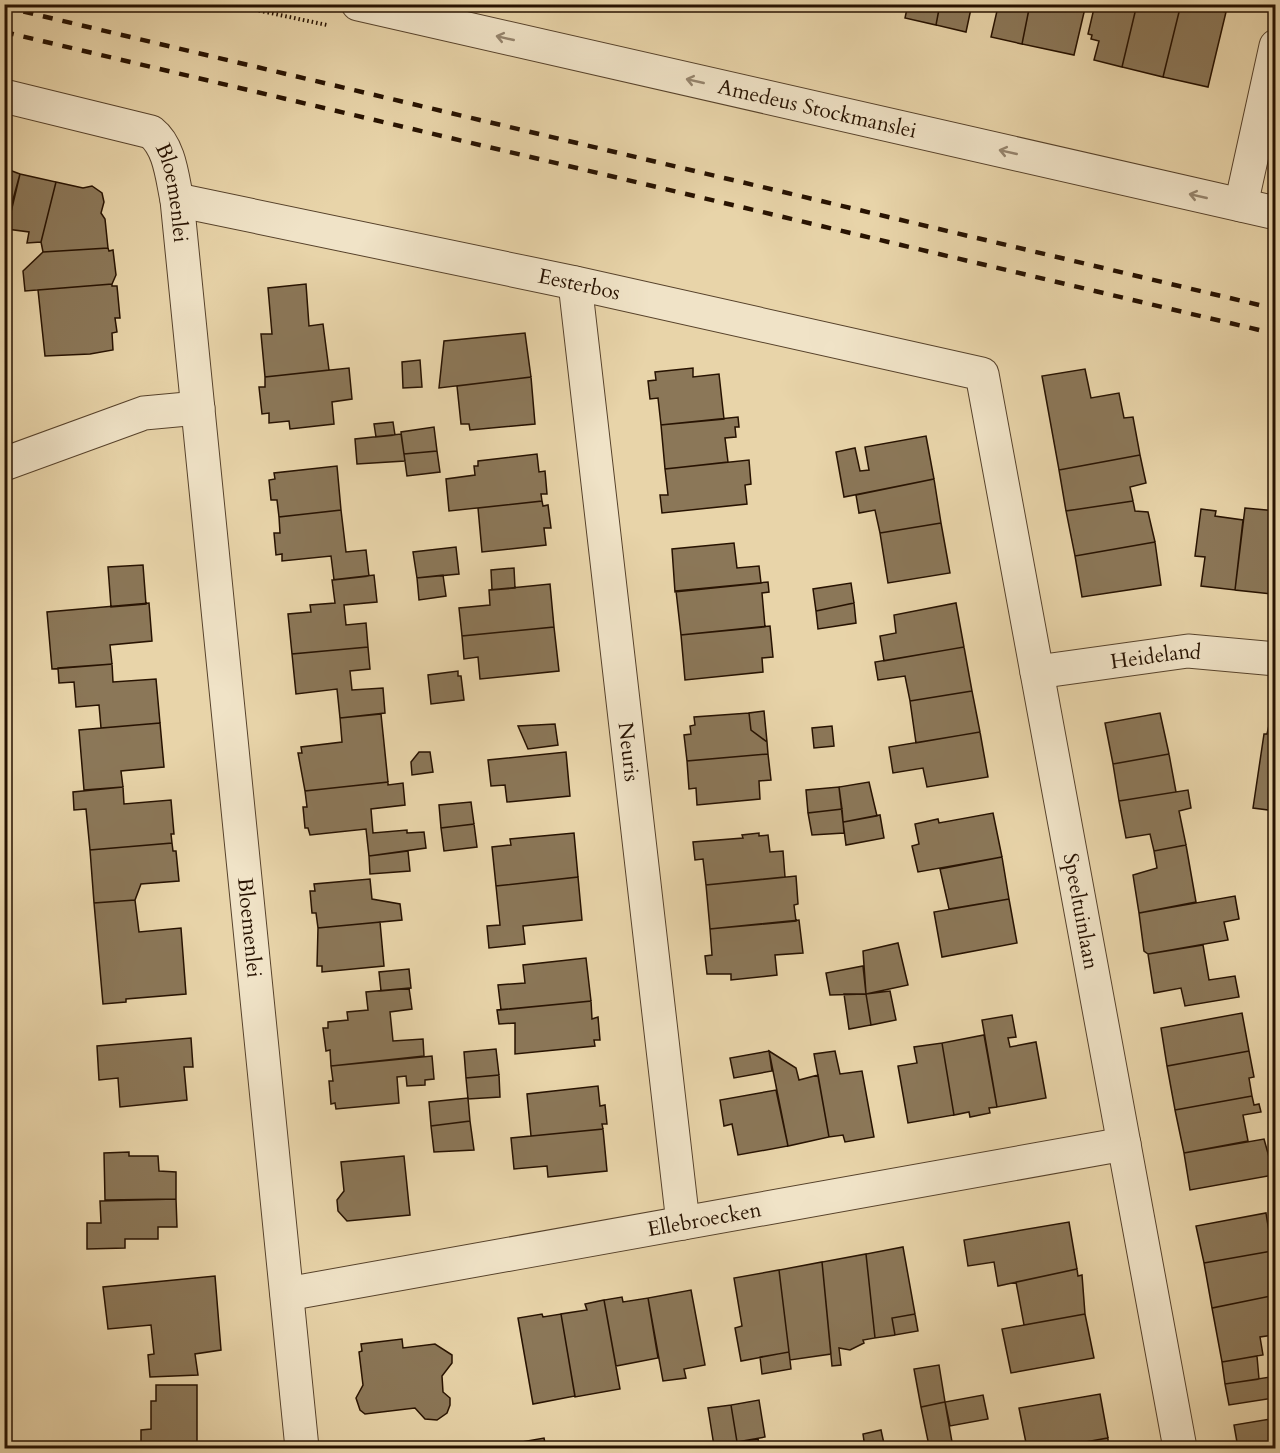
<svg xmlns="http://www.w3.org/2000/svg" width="1280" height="1453" viewBox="0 0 1280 1453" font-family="Cardo,serif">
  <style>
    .building { fill: #8b7758; stroke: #271201; stroke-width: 1.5 }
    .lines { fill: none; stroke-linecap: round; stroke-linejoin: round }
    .minor-casing { stroke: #57422b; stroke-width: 35 }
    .path { stroke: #271201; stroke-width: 4; stroke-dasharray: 1.5 3; stroke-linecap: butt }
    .minor { stroke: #f0e3c7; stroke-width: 33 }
    .rail { stroke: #271201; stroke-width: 4.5; stroke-dasharray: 10 10; stroke-linecap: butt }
    .oneway { stroke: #96856e }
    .labels { text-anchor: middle; stroke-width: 4.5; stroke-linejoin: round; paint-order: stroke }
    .street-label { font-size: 21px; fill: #271201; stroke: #f0e3c7 }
  </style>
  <rect width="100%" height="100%" fill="#e8d4a9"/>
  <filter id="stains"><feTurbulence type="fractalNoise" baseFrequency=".00333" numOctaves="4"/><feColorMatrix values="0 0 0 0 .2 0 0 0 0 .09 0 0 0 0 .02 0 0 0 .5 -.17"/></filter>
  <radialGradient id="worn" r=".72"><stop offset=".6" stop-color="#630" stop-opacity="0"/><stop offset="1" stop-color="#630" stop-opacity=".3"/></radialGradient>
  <path class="building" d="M908,4H940L936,25L905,18Z
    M940,4H972L966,32L936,25Z
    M990,4H1030L1022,44L991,37L997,11L989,10Z
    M1030,4H1086L1074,55L1022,44Z
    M1095,4H1137L1122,67L1094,60L1099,41L1091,39L1092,35L1088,34Z
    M1137,4H1167L1180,8L1163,77L1122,67Z
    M1181,4H1196L1226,12L1208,87L1163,77Z
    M4,168L20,174L4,232Z
    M20,174L56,182L41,242L27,243L29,232L7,229Z
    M56,182L83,188L92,186L102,193L104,202L101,213L105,219L108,248L43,252L41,242Z
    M108,248L109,251L113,250L116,275L112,284L25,291L23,271L43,252Z
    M112,284V286H117L120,318H115L117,332L112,333L113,350L90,354L45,356L38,290Z
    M306,284L309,326L323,324L329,370L265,377L261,334H272L268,288Z
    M525,333L531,377L439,388L444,341Z
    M420,360L422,387L403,388L402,362Z
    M349,368L352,399L332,402L334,424L290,429L289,421L269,423V413L262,414L259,387H265V377Z
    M693,368V377L719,374L724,419L661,425L658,398L650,399L648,381L656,380L655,372Z
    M1085,369L1091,398L1119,393L1124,418L1133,417L1140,455L1059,470L1042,376Z
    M531,377L535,424L470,430L469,424H461L457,386Z
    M738,417L739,427H735L736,437L725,438L728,462L665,469L661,425Z
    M393,422L395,435L376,437L374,424Z
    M434,427L437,451L404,454L401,432Z
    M401,434L405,461L357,464L355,439Z
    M926,436L934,479L844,497L836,452L855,448L860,471L869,470L865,447Z
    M437,451L440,472L407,476L404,454Z
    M537,454L539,472L545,471L547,494H541L542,501L449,511L446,479L475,475L474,466H478V461Z
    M1140,455L1146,483L1130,487L1133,501L1066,511L1059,470Z
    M749,460L751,484L745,485L747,504L662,513L660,495H668L665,469Z
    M337,466L341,510L279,517L277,500H271L269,480L275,479L274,473Z
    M934,479L941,523L880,533L875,510L859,513L856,495Z
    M542,501L543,506L548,505L551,528H544L546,545L482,552L478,508Z
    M1133,501L1135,511L1148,512L1155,542L1075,556L1066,511Z
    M1245,508L1276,511V569L1272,594L1235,590Z
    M1201,509L1216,511L1215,516L1243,520L1235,590L1201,586L1205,557L1195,556Z
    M341,510L346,552L366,550L369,576L334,580L331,556L282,561V554L276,555L274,533H280L279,517Z
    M941,523L950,573L888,583L880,533Z
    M1155,542L1161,585L1082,597L1075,556Z
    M734,543L737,568L759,566L761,583L675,592L672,549Z
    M456,547L459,574L417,578L413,552Z
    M143,565L146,604L111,607L108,567Z
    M514,568L515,588L492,590L491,570Z
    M374,575L377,602L344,605L346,625L366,623L368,647L292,654L288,614L311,612L310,605L335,603L332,580Z
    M443,575L446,596L419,600L417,578Z
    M768,582L769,592L762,593L765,627L681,635L676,591Z
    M851,583L854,603L816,611L813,589Z
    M550,584L554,627L462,636L459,608L490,605L489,590Z
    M149,603L152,641L110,645L112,664L52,669L47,612Z
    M854,603L856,623L818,629L816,611Z
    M956,603L964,647L884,661L880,636L896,633L894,615Z
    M770,626L773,657L762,658L763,672L685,680L681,635Z
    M554,627L559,671L480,679L478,657L464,659L462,636Z
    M368,647L370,669L350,671L352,690L383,688L385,713L340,718L337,689L296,694L292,654Z
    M964,647L972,691L910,701L905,676L878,680L875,662Z
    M112,664L113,682L156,679L160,723L101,728L99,705L76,707L74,682L59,683L58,668Z
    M458,671V676H461L464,700L431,704L428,675Z
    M972,691L980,732L916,743L910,701Z
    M764,711L767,742L751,730L749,713Z
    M749,713L751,730L767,742L768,754L687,761L684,735L691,734L690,726L695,725L694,717Z
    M1160,713L1169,754L1113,764L1105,723Z
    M381,714L388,782L305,791L298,753H302L301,747L342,742L340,718Z
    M1270,721L1276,722V811L1253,808L1264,734H1267Z
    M160,723L164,767L121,771L123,787L84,790L79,730Z
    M555,724L558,745L528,749L518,726Z
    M832,726L834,746L814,748L812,728Z
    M980,732L988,777L927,787L923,768L893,773L889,747Z
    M419,752H430L433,772L412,775L411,762Z
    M566,752L570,796L507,802L505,785L491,786L488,760Z
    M768,754L771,780L759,781L760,799L697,805L696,788L689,789L687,761Z
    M1169,754L1176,792L1119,801L1113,764Z
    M388,782V785L403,783L405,805L371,809L373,833L407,830V833L424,832L426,848L369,856L366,829L310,835L308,828H305L303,807H307L305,791Z
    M869,782L877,816L843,822L839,787Z
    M123,787L124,804L171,800L174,834H171L172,843L90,850L86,809L74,810L73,792Z
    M839,787L842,809L808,813L806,790Z
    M1188,790L1191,808L1179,811L1186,845L1154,851L1150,834L1126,838L1119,801Z
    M471,802L474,824L441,828L439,805Z
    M842,809L844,833L812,835L808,813Z
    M993,813L1002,857L918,872L912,846L919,844L915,824L938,819L939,823Z
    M880,815L884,838L846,845L843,822Z
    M474,824L477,847L444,851L441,828Z
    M574,833L578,877L496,886L492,847L511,845L510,839Z
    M759,833V836L768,835L770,852L783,851L785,877L706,885L703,859L695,860L693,842L743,838L742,835Z
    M172,843L173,851H176L179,881L141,884L135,900L94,903L90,850Z
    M1186,845L1196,902L1139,913L1133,875L1157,868L1154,851Z
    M408,851L410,871L370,874L369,856Z
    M1002,857L1009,899L949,909L940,869Z
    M796,876L798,904L794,905L796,921L710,929L706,885Z
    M578,877L582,920L523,926L525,944L489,948L487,926L500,925L496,886Z
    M370,879L372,899L400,904L402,920L318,928L316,913H312L310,891H315L314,884Z
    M1235,896L1239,919L1224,922L1228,940L1148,954L1144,951L1139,913Z
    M1009,899L1017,943L942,957L934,912Z
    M135,900L139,932L181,928L186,994L126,999V1002L103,1004L94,903Z
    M799,920L803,953L775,955L777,975L731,980V974H707L705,956L712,955L710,929Z
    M380,922L384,966L322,972V966H317L318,928Z
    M898,943L908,985L866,994L863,951Z
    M1203,945L1209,980L1235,976L1239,997L1185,1006L1181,988L1154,993L1148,954Z
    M586,958L591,1001L501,1010L498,985L525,983L523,965Z
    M863,966L866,994L830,995L826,973Z
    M409,969L411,988L381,991L379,972Z
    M409,988L412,1009L390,1012L393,1041L423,1039L424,1056L331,1066L330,1050L326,1051L323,1028H328V1022L348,1020L347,1012L368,1010L366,992Z
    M890,991L896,1020L871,1025L866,994Z
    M844,994H866L871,1025L849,1029Z
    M591,1001L592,1019L598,1017L600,1040H594L595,1046L515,1054V1023L499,1024L497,1010Z
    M1242,1013L1249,1051L1167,1066L1161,1028Z
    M1012,1015L1016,1037L1008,1038L1010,1047L1036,1042L1046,1098L997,1107L982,1020Z
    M984,1035L997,1107L989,1108L990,1113L970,1117L969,1112L954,1115L942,1043Z
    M191,1038L193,1067H184L187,1100L120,1107L118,1078L99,1080L97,1046Z
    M942,1043L954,1115L908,1123L898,1066L917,1063L914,1047Z
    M496,1049L499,1075L466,1078L464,1052Z
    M769,1051L796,1068L799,1080L818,1075L829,1137L788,1146Z
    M769,1051L772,1071L734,1078L730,1058Z
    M835,1051L840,1074L862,1071L874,1137L845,1142L843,1135L829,1137L814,1054Z
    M1249,1051L1254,1077L1249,1078L1252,1096L1175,1110L1167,1066Z
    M432,1056L434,1079L425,1080V1085L407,1086L406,1076L397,1077L399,1103L336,1109L335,1103L331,1104L329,1081H333L331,1066Z
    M499,1075L500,1097L468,1099L466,1078Z
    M598,1086L600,1106L605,1105L607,1124H602L603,1129L531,1136L527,1094Z
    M776,1090L788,1146L738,1155L732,1124L724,1126L720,1100Z
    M1252,1096L1254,1105L1259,1104L1261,1112L1243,1115L1248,1141L1184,1153L1175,1110Z
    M468,1098L470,1121L431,1126L429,1102Z
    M470,1121L474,1150L434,1152L431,1126Z
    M603,1129L607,1171L548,1177L547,1166L514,1169L511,1138Z
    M1264,1139L1274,1175L1190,1190L1184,1153Z
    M129,1152V1156H158L159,1171L176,1172V1199L105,1200L104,1153Z
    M404,1156L410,1215L347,1221L338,1211L337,1200L344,1191L341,1162Z
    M176,1199L177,1227H158V1239H125V1248L87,1249V1223H101L100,1201Z
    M1266,1213L1272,1251L1204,1263L1196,1226Z
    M1069,1222L1077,1269L998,1286L994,1262L968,1266L964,1240Z
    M903,1247L915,1314L892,1318L895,1335L875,1338L866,1254Z
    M1272,1251L1276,1295L1212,1308L1204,1263Z
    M866,1254L875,1338L863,1340L864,1343L850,1350L839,1348L841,1365L832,1366L822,1262Z
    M822,1262L831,1354L790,1360L779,1270Z
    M1077,1269L1078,1276L1082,1275L1085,1314L1024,1325L1016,1282Z
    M779,1270L789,1352L741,1361L735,1328L742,1326L734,1278Z
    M215,1276L221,1350L195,1354L198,1375L150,1377L148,1355L154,1354L151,1325L108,1329L103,1287Z
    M691,1290L705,1365L684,1369L686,1378L663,1381L648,1298Z
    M1276,1295V1331L1274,1335L1260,1337L1263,1355L1222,1362L1212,1308Z
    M622,1297L623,1302L648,1298L658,1358L616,1366L604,1300Z
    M604,1300L620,1389L575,1397L561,1314L587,1310L585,1304Z
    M542,1314L543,1317L561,1314L575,1396L533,1404L518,1318Z
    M915,1314L918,1331L895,1335L892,1318Z
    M1085,1314L1094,1358L1011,1373L1002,1329Z
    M402,1339L403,1348L435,1344L452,1355V1363L442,1376L443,1392L450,1398V1405L447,1413L437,1420L425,1419L415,1408L365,1414L360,1410L356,1398L363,1385L359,1352L362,1351L361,1344Z
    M789,1352L791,1369L762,1374L760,1357Z
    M1257,1356L1259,1379L1225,1384L1222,1362Z
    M939,1365L945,1402L921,1407L914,1369Z
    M1270,1377L1273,1398L1229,1405L1225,1384Z
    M156,1385H197V1448H135L141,1447V1430L151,1429V1401H156Z
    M1100,1394L1108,1438L1052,1448H1027L1019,1408Z
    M983,1395L988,1419L950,1426L945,1402Z
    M759,1400L765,1437L737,1442L731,1405Z
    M945,1402L952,1442L929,1446L921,1407Z
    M731,1405L737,1442L714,1446L708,1408Z
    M1276,1418V1448H1238L1234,1425Z
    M881,1430L885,1448H865L863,1434Z
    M544,1438L546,1448H522L521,1442Z
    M1108,1438V1443L1113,1442L1114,1448H1052Z
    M758,1439L760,1448H737V1442Z
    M737,1442V1448H714V1446Z"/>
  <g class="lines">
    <g class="minor-casing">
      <g id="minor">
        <path id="s1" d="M358,4L1276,213"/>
        <path id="s2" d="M4,96L151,132C170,147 172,177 177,200L302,1448"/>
        <path id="s3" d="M177,200L575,283L982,374L1180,1448"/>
        <path d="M1241,205L1276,46"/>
        <path id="s4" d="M575,283L683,1223"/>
        <path d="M4,464L144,413L198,408"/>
        <path id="s5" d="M1037,672L1188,651L1276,659"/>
        <path id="s6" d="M287,1294L1124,1144"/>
      </g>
    </g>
    <path class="path" d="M228,4L327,25"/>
    <use href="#minor" class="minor"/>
    <path class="rail" d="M4,7L1276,309
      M4,32L1276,334"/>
  </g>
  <defs><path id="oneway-shaft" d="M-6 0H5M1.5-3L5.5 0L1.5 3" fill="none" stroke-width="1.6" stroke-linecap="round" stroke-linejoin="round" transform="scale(1.5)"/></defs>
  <g class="oneway">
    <use href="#oneway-shaft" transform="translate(505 38) rotate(-167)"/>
    <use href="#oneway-shaft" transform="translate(695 81) rotate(-167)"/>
    <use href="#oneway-shaft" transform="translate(1008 152) rotate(-167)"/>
    <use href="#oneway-shaft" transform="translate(1198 196) rotate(-167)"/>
  </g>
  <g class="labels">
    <g class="street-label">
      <text dy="7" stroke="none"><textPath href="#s1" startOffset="471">Amedeus Stockmanslei</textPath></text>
      <text dy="7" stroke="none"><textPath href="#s2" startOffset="218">Bloemenlei</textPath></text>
      <text dy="7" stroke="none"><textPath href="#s3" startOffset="411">Eesterbos</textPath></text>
      <text dy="7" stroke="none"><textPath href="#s5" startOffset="120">Heideland</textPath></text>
      <text dy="7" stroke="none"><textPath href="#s4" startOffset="472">Neuris</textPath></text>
      <text dy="7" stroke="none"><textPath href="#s3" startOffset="1370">Speeltuinlaan</textPath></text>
      <text dy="7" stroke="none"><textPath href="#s2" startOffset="957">Bloemenlei</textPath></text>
      <text dy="7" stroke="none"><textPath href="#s6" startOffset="424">Ellebroecken</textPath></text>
    </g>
  </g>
  <rect width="1280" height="1453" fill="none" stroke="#e8d4a9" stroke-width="24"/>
  <rect x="6" y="6" width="1268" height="1441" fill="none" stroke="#271201" stroke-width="3"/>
  <rect x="12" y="12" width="1256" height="1429" fill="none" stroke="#271201" stroke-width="1.5"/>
  <rect width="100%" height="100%" filter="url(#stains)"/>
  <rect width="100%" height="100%" fill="url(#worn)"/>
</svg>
